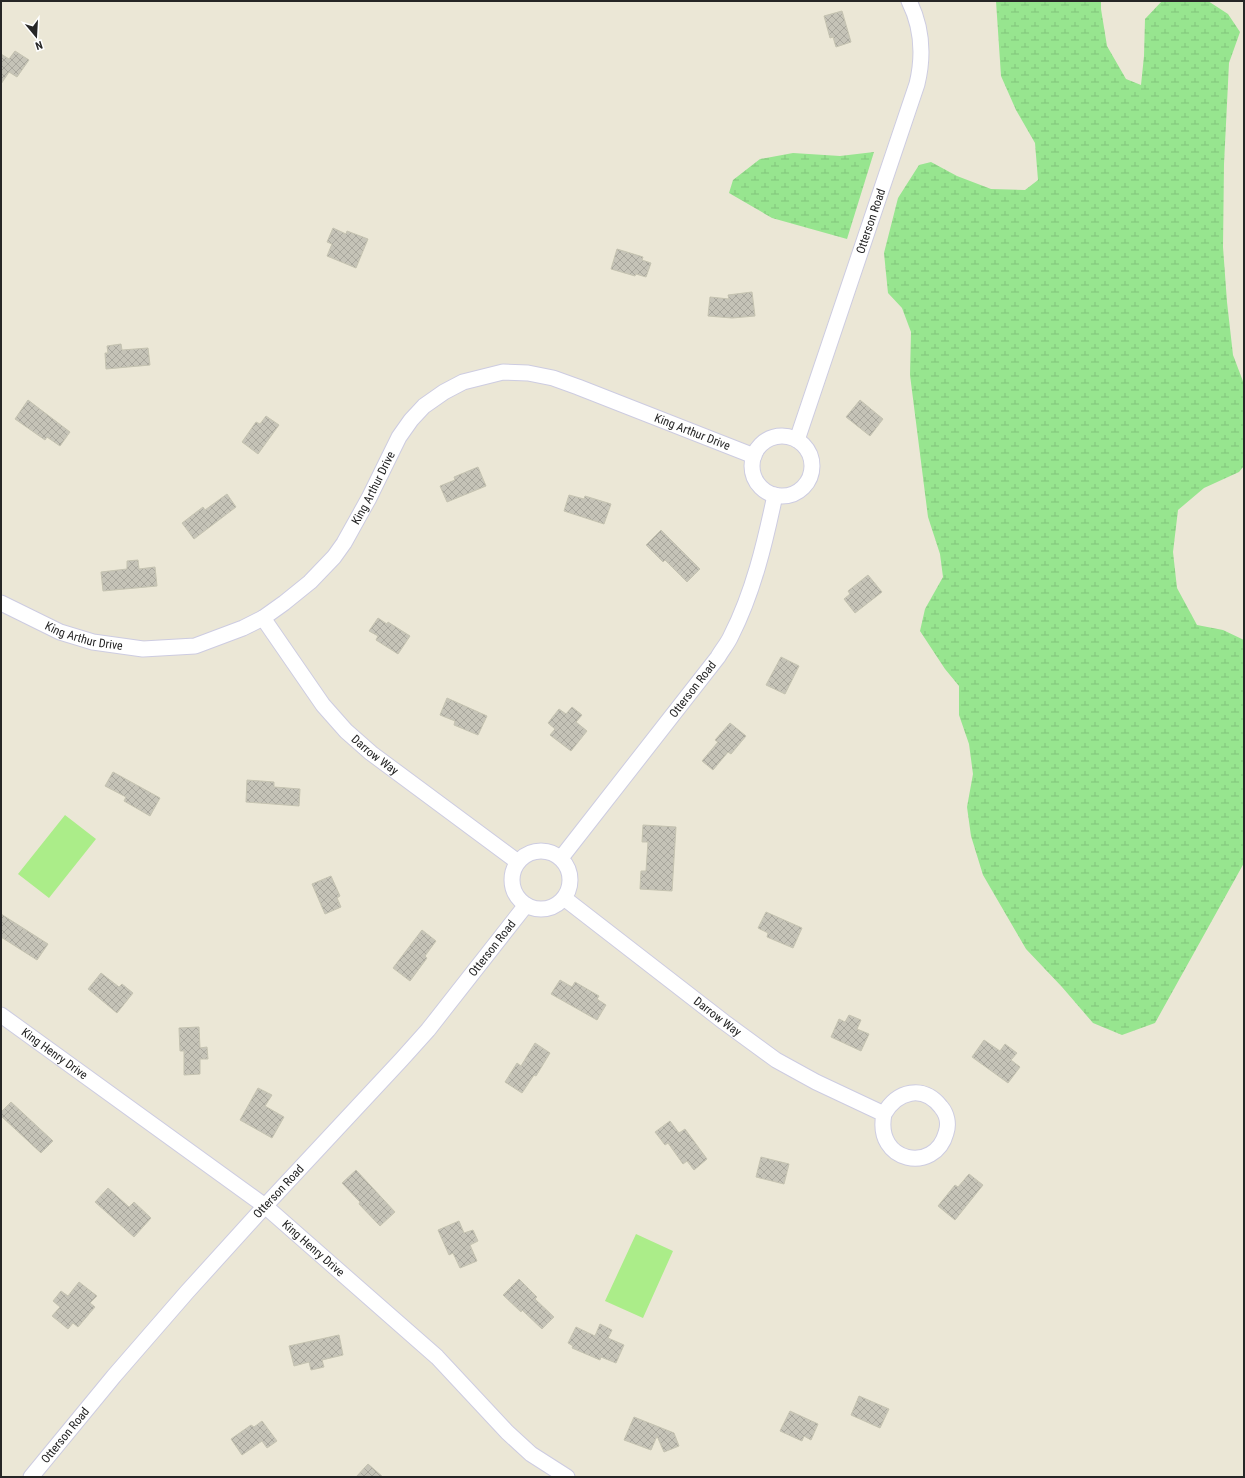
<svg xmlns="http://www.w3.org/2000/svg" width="1245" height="1478" viewBox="0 0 1245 1478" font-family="'Roboto Condensed',sans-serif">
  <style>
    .wetland { fill: url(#wetland-marsh) }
    .pitch { fill: #abed89 }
    .building { fill: url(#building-cross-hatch); stroke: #c5c3b1 }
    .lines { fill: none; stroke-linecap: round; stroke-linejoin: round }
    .minor-casing { stroke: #cdcce1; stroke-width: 17 }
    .minor { stroke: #fff; stroke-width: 15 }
    .labels { text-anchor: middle; stroke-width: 4; stroke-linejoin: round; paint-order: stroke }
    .street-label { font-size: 12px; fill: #262626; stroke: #fff }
  </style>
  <defs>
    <pattern id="wetland-marsh" width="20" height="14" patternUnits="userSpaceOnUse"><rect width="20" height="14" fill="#97e58f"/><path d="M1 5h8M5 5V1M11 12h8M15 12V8" fill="none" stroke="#82c47b"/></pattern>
    <pattern id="building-cross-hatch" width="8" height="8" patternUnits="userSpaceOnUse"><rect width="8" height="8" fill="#c5c3b7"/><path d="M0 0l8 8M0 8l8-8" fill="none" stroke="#a9a79d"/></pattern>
  </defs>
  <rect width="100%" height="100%" fill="#ebe7d6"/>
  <path class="wetland" d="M996,1H1101V9L1107,46L1126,79L1141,85L1144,56L1145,19L1162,1H1208L1228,14L1240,32L1229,63L1224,164L1223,247L1227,302L1233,355L1244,384V466L1239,472L1204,488L1178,510L1173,552L1177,588L1197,625L1223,630L1244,640V863L1155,1023L1122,1035L1093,1023L1062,987L1026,949L983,875L971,836L967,807L973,774L969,744L959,715V686L945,669L920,631L925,609L943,577L940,554L928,517L910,375L911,332L902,308L888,293L884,253L898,198L919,165L931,162L957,176L991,189L1025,190L1038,180L1035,143L1016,110L1001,76Z
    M874,152L847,239L772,218L729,193L733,180L760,159L793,153L840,156Z"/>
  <path class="pitch" d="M65,815L96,839L49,898L18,874Z
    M636,1234L673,1251L643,1318L605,1301Z"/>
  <path class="building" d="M842,11L851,42L836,47L833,37L830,38L824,16Z
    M15,51L29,60L17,77L9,72L1,84V54L9,59Z
    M333,228L346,234L347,231L368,239L356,268L327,256L332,244L327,242Z
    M617,249L643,257L642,260L651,263L646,277L636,274L635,276L611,269Z
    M752,292L755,316L732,318L708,316L710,297L729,299L728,295Z
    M121,344L122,350L148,348L150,365L106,369L105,353H108L107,346Z
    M28,400L70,432L60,446L47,437L45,440L15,419Z
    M860,400L883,419L870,436L846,417Z
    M266,416L279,425L258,454L242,442L256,422L260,424Z
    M478,467L486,486L447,502L440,486L455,480L454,477Z
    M227,494L236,507L194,539L182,523L203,507L205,510Z
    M569,495L584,499L585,496L611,504L604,524L564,511Z
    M661,530L700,569L687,582L665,560L663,562L646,545Z
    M138,560L139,569L155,567L157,586L103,591L101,572L127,569V561Z
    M868,575L882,592L855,613L844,599L850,594L848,591Z
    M378,618L387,624L388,622L410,636L398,654L376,640L378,636L369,631Z
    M781,657L799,666L785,694L766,685Z
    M447,698L487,716L478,735L454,725L455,721L440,715Z
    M572,707L582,715L576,722L587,731L571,751L550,735L555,729L548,723L559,709L566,714Z
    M730,723L746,736L731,754L728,752L713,770L702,761L718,742L715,740Z
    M113,772L160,798L150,816L124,801L126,797L105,786Z
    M247,780L274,782V787L300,789L299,806L246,802Z
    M643,825L676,827L672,891L640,889L641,871H646L648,842H642Z
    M331,876L340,896L337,898L341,907L325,914L312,884Z
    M766,912L802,928L793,948L767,937L768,933L758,928Z
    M1,914L48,944L37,960L1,937Z
    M422,930L436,941L425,956L427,958L410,981L393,968Z
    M101,973L119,987L122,984L133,993L117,1013L88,989Z
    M560,980L572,987L575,982L599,996L597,999L606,1005L597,1020L551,994Z
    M849,1015L861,1020L857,1029L869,1034L861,1051L831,1037L839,1019L845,1022Z
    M199,1027L200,1048L207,1047L208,1059H200V1074L184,1075V1051H180L179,1028Z
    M984,1040L1000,1051L1005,1044L1017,1053L1011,1060L1020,1067L1008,1083L972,1057Z
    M535,1043L550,1053L536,1076L534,1075L522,1093L505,1082L517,1063L521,1066Z
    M258,1088L272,1095L265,1106L284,1117L272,1138L240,1120Z
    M11,1102L53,1141L41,1153L1,1116V1112Z
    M670,1121L679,1133L685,1129L707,1159L694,1170L687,1161L683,1164L668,1143L665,1145L655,1132Z
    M761,1157L789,1164L784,1184L756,1177Z
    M356,1170L395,1212L380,1226L359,1204L360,1202L342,1183Z
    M969,1174L983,1185L955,1220L938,1206L955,1185L958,1187Z
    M108,1188L129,1207L134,1202L151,1218L134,1237L95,1202Z
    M459,1221L464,1233L473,1230L478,1241L470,1245L477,1261L460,1268L453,1253L449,1255L438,1230Z
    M519,1279L537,1297L535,1299L554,1317L542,1329L522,1310L521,1312L503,1295Z
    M79,1282L97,1296L90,1303L95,1307L78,1327L73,1323L68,1329L52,1316L60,1307L53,1301L61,1291L68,1296Z
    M600,1324L612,1330L608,1338L624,1345L616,1363L601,1357L600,1360L572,1348L573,1346L568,1343L576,1327L595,1336Z
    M339,1335L343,1355L322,1360L324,1367L311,1370L309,1362L294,1366L289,1346Z
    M859,1396L889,1409L880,1428L851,1415Z
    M790,1411L818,1424L811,1440L804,1436L802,1441L780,1431Z
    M634,1417L674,1433L679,1446L664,1452L657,1436L651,1450L624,1440Z
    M262,1421L277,1441L267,1448L262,1441L242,1455L231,1439L251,1425L254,1427Z
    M368,1464L383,1477H356Z"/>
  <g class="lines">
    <g class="minor-casing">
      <g id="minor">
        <circle cx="782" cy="466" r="30"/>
        <path id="s1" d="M797,440L917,84C924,55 922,27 909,1"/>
        <path id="s2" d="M1,603L60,632L93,642L143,649L195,646L243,628L263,618L284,603L310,582L334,557L344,543L369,498L399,437L411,420L424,406L444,392L463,382L503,372L528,373L553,378L578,387L754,456"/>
        <path id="s3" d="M263,618L323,705L346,731L371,753L518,862"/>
        <circle cx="541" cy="880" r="29"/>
        <path id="s4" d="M561,858L718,657C722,650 728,643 731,636C753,593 765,543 775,495"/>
        <path id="s5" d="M564,898L724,1022L776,1060L816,1082L884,1114C874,1163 935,1174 946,1133C949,1124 947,1114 941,1107C923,1084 897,1091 884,1114"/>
        <path id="s6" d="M1,1015L265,1206L437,1357L507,1432L531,1454L567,1477"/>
        <path id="s7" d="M31,1477L114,1376L187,1292L265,1206L402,1059L428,1030L526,905"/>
      </g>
    </g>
    <use href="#minor" class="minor"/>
  </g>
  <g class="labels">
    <g class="street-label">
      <text dy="4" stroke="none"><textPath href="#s1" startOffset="231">Otterson Road</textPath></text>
      <text dy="4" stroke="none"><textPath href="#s2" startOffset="834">King Arthur Drive</textPath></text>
      <text dy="4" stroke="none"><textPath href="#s2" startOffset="450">King Arthur Drive</textPath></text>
      <text dy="4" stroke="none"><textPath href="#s2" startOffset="90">King Arthur Drive</textPath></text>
      <text dy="4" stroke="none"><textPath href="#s4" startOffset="214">Otterson Road</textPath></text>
      <text dy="4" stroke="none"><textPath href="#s3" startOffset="178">Darrow Way</textPath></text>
      <text dy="4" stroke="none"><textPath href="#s7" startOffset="702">Otterson Road</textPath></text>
      <text dy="4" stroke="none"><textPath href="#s5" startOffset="194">Darrow Way</textPath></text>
      <text dy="4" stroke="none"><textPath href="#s6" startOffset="66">King Henry Drive</textPath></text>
      <text dy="4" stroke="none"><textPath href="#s7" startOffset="378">Otterson Road</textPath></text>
      <text dy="4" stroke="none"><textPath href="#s6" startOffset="390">King Henry Drive</textPath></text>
      <text dy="4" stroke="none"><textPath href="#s7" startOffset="54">Otterson Road</textPath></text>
    </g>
  </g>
  <rect width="1245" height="1478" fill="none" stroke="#262626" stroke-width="4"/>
  <g transform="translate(36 36) rotate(162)" stroke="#ffffff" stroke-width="3" paint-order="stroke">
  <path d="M0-3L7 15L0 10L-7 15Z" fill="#262626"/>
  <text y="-6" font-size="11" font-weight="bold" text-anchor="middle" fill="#262626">N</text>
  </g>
</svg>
